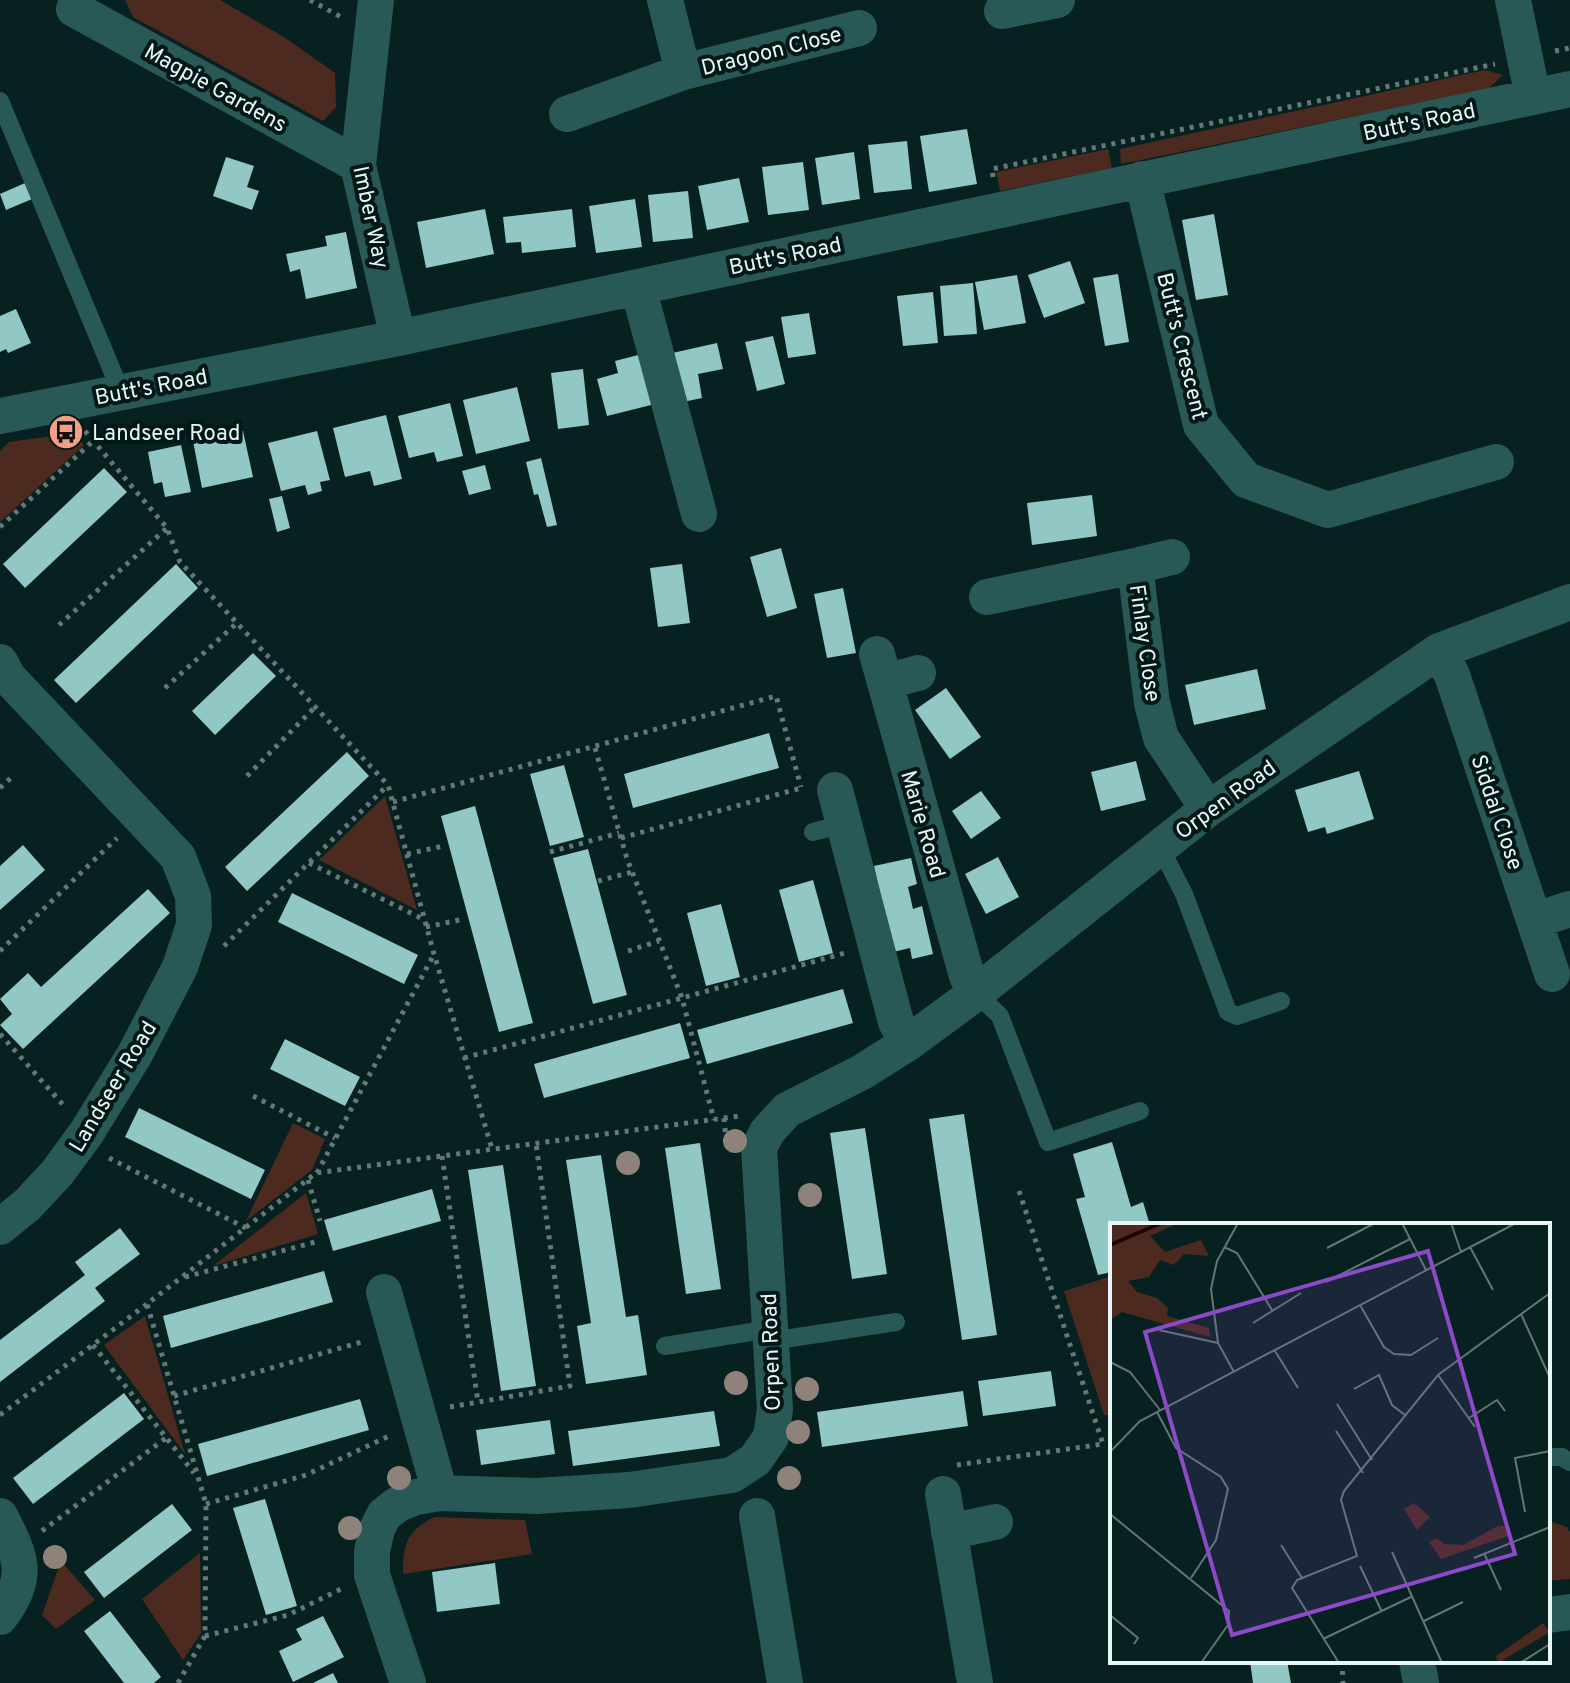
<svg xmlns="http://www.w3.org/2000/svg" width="1570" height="1683" viewBox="0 0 1570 1683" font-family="Overpass,sans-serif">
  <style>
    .green { fill: #4c2a20 }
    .building { fill: #91c8c5 }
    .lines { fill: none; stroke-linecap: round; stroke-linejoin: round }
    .path { stroke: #637877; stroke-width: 5; stroke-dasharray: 4 6; stroke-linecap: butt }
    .service { stroke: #285957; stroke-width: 18 }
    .minor { stroke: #285957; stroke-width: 36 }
    .tree { fill: #8f827b }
    .labels { text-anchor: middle; stroke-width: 8; stroke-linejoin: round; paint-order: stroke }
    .street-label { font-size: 22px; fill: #e8f7f6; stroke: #011817 }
    .poi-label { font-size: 22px; fill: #e8f7f6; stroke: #011817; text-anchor: start }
    .inset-river { fill: none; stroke: #1e0100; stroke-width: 4 }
    .inset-road { fill: none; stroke: #617776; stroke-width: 2 }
    .view { fill: #8b4ac7; fill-opacity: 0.15; stroke: #8b4ac7; stroke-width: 4 }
    .inset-edge { fill: none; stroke: #e8f7f6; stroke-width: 4 }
  </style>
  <rect width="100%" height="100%" fill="#072120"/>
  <path class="green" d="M125,0H220L284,37L335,73L336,107L323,121L133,17Z
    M1485,70L1503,75L1488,89L1121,164L1120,149Z
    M1108,149L1112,168L1000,191L996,172Z
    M73,433L84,445L0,522V451L9,442Z
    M385,796L417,910L319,860Z
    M293,1123L325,1139L312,1170L246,1221Z
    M306,1193L318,1234L213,1266Z
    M1112,1276V1415H1104L1064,1291Z
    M145,1316L185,1454L104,1345Z
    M434,1517L525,1520L532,1554L403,1574C403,1544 406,1532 434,1517Z
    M1548,1521L1567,1527L1570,1532V1579L1548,1581Z
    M200,1553L201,1633L183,1660L142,1599Z
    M61,1561L95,1600L56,1629L42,1615Z"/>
  <path class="building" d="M967,129L977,184L929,192L920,136Z
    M907,141L912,189L874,193L868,145Z
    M854,152L860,199L822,205L815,158Z
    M226,157L254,166L247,187L259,191L252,210L213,196Z
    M803,162L809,210L768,215L762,167Z
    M739,178L749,222L707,230L698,186Z
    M25,183L32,199L6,210L0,194Z
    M688,191L693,238L653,242L648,195Z
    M635,199L642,247L596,253L589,206Z
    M485,209L494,254L426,268L417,222Z
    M572,209L576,247L522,253L521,242L506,243L503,217Z
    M1214,214L1228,295L1196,300L1182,220Z
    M346,232L357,288L306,299L300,269L290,272L286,254L327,246L325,236Z
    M1070,261L1085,303L1044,318L1028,275Z
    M1118,274L1129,342L1105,346L1093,278Z
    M1017,275L1026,323L984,330L975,282Z
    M973,283L977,334L944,336L940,286Z
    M933,292L938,343L903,346L897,296Z
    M16,309L31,343L8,353L6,349L0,352V316Z
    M809,313L816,354L788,358L781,317Z
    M773,336L785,384L757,391L745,342Z
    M717,343L723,369L698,374L702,398L678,403L668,354Z
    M642,354L655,404L607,416L597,379L618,373L615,361Z
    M583,369L589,425L558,429L551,373Z
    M517,387L530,441L476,454L463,400Z
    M450,403L463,456L437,462L434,452L409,458L398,416Z
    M386,415L402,479L374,486L370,471L345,477L333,428Z
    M243,431L253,477L202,488L193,441Z
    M317,431L330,480L320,482L322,491L308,495L305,485L281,491L268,443Z
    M181,445L191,492L165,497L162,482L154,484L148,452Z
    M541,458L557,525L547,527L538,494L534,495L526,462Z
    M485,465L491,489L469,495L462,471Z
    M104,468L127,492L25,588L3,564Z
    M1092,495L1097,536L1032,545L1027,503Z
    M282,496L290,528L277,532L269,499Z
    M781,548L797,608L767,617L750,557Z
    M176,564L198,588L76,703L54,680Z
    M682,564L690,623L658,627L650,568Z
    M843,588L856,653L827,658L814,594Z
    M253,653L276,676L215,735L192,711Z
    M1257,669L1266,709L1194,725L1185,685Z
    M946,688L981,737L950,759L915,710Z
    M769,733L779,768L633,808L624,774Z
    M347,752L369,776L247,891L225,867Z
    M1136,761L1146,800L1101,811L1091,772Z
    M564,765L584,837L550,846L530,774Z
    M1359,771L1374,819L1327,834L1325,827L1308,832L1295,790Z
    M981,791L1001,818L971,839L952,811Z
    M475,806L533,1023L499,1032L441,816Z
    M23,845L45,870L0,910V866Z
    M588,849L627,995L593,1004L553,858Z
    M998,857L1019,897L986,914L965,874Z
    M911,858L917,884L908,887L913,909L922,906L933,954L912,959L910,948L893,952L874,866Z
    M813,880L833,953L799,962L779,890Z
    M148,889L170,913L23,1049L0,1025L12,1014L0,999L28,973L41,987Z
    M292,893L418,955L404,984L278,922Z
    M721,904L740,977L706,986L687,913Z
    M843,989L853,1023L707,1064L697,1030Z
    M680,1023L690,1058L544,1098L534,1064Z
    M285,1039L360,1077L345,1106L270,1069Z
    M139,1108L265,1170L251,1199L125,1137Z
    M964,1114L997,1335L962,1340L929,1119Z
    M865,1128L887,1274L852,1279L830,1133Z
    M1112,1142L1131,1207L1143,1202L1150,1225H1112V1272L1098,1275L1076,1199L1085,1197L1073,1154Z
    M700,1143L721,1289L686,1294L665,1148Z
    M601,1155L626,1317L638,1315L647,1375L586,1384L577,1326L591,1323L566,1160Z
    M503,1165L536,1386L501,1391L468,1170Z
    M432,1189L441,1221L333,1251L324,1220Z
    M120,1228L140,1254L95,1288L105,1301L0,1382V1340L85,1275L75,1262Z
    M324,1271L333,1302L171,1348L163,1316Z
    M1051,1371L1056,1406L983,1416L978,1381Z
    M963,1391L968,1426L822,1447L817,1412Z
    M124,1393L144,1419L33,1504L13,1478Z
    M360,1399L369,1430L207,1476L198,1444Z
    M714,1411L720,1446L573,1466L568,1431Z
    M550,1420L555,1454L481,1465L476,1430Z
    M265,1499L297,1606L266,1615L233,1508Z
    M172,1504L192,1530L104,1598L84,1572Z
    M495,1563L500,1604L437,1612L432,1572Z
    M110,1611L161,1677L154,1683H124L84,1631Z
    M323,1616L344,1657L293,1682L279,1651L302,1640L296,1629Z
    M1250,1661H1287L1291,1683H1253Z
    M333,1673L338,1683H313Z"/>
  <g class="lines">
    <path class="path" d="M310,0L341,17
      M1555,51L1570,48
      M993,177L992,169L1495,64
      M85,431L167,528L180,562L388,785L434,954L492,1149
      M0,527L93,441
      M59,625L167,528
      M165,688L237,623
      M595,748L627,859L682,998L714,1120
      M247,776L315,707
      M0,788L13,776
      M393,802L776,696L801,787
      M621,838L801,788
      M550,852L619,833
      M407,854L443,846
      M309,863L423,919
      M598,881L632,872
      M426,927L464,919
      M224,946L388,785
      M0,951L117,838
      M628,951L659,941
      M0,1034L65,1107
      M464,1058L845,953
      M253,1096L335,1138
      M724,1118L726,1139
      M442,1156L478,1402
      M109,1158L246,1228
      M317,1173L433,956
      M308,1180L320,1221
      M185,1277L319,1241
      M93,1345L194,1473
      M174,1396L365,1341
      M450,1407L570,1386L536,1144
      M0,1415L147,1304
      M957,1465L1103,1444L1019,1191
      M206,1504L306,1475L391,1435
      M42,1531L166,1438
      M205,1636L288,1615L343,1588
      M1342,1661L1343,1683
      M178,1683L205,1636L206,1504L147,1304L316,1173L739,1116"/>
    <path class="service" d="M0,101L121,392
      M813,832L844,824
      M1160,847L1184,894L1228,1012L1237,1016L1281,1001
      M976,993L1000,1016L1048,1142L1140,1111
      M771,1341L896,1322
      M665,1346L770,1329
      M1548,1457H1562L1570,1462"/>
    <path class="minor" d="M376,0L358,165L398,338
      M665,0L683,72
      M1513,0L1533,97
      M74,9L358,165
      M1002,11L1057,0
      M567,114L683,72L859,28
      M1142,179L1201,425L1246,480L1328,510L1496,462
      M638,287L699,514
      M0,416L398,338L1570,89
      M1135,566L1172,557
      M987,597L1135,566L1152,703L1161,738L1208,809
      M1439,651L1452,675L1552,974
      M877,654L967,976L976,993
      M0,662L8,677L178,857L193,896L194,925L180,967L135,1054L87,1132L57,1173L27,1205L0,1227
      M885,682L918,673
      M835,790L896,1022L908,1043
      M1536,920L1570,909
      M384,1292L440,1493
      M943,1494L975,1683
      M0,1516C21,1557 31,1577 0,1617
      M757,1516L785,1683
      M949,1532L995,1522
      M1548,1615L1570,1612
      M1417,1661L1421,1683
      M408,1683L372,1575V1551L377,1529L384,1515L398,1504L416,1497L440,1493L537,1496L629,1490L732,1475L755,1460L771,1437L775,1409L759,1148L767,1132L787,1110L862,1072L908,1043L976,993L1208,809L1439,651L1570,602"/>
  </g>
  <g class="tree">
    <circle cx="735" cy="1141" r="12"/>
    <circle cx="628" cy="1163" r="12"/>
    <circle cx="810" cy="1195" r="12"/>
    <circle cx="736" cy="1383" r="12"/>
    <circle cx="807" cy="1389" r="12"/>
    <circle cx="798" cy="1432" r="12"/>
    <circle cx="399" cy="1478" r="12"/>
    <circle cx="789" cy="1478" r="12"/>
    <circle cx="350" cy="1528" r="12"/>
    <circle cx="55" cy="1557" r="12"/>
  </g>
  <defs>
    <g id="bus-disc" transform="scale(1.8)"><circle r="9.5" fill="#f39f85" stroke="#011817"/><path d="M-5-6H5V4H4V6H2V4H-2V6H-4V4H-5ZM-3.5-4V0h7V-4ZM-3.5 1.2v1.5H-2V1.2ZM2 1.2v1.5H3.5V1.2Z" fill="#111"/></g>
  </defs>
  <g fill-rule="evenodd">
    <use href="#bus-disc" x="66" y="432"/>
  </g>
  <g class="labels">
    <g class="street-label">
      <text transform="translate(771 50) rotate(-14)" y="8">Dragoon Close</text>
      <text transform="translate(216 87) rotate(29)" y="8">Magpie Gardens</text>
      <text transform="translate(1419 121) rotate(-12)" y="8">Butt's Road</text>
      <text transform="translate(372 217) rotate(78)" y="8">Imber Way</text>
      <text transform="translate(785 255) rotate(-12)" y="8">Butt's Road</text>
      <text transform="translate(1183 346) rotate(76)" y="8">Butt's Crescent</text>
      <text transform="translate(151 386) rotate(-11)" y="8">Butt's Road</text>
      <text transform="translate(1146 643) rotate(82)" y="8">Finlay Close</text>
      <text transform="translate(1225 799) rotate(-36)" y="8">Orpen Road</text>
      <text transform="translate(1498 812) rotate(71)" y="8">Siddal Close</text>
      <text transform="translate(924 824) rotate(74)" y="8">Marie Road</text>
      <text transform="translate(112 1086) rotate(-59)" y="8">Landseer Road</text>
      <text transform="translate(770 1352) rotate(-92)" y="8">Orpen Road</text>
    </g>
    <g class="poi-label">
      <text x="92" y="440">Landseer Road</text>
    </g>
  </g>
  <g transform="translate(1110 1223)">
    <rect width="440" height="440" fill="#072120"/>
    <path d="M69,0L40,13L55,29L91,17L99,33L74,31L64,42L50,37L39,54L18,58L27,69L47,75L58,85L57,93L99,105L100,114L12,89L0,97V2ZM304,280L320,294L307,307L294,286ZM388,303H396L401,312L331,336L319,319L327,315L334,321L353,322ZM433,400L440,409L388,440L386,433Z" fill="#4c2a20"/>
    <path class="inset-river" d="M0,22L51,0"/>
    <path class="inset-road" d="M292,0L316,47M341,0L351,29M114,24L127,30L162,87M360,24L383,67M217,25L265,0M216,59L300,16M250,82L274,124L284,131L301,132L328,115M411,91L440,155M143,100L191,70M49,107L108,120M165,128L188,165M0,139L20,149L50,187M124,149L108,120L101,66L107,38L128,0M328,152L365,204M244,166L269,152L282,182L295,192M227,181L262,237M47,189L66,225L111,254L118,266L106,317L81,355M359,195L387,177L395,188M226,208L253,250M0,229L30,198L406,0M415,289L405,235L440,228M0,291L119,388L118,402L91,440M171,322L192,355M282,329L332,440M374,330L391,367M364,335L440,304M250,343L272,389M0,392L28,415L24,421M314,398L353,379M213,416L303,373M229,440L182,365L187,357L247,333L231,277L234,268L328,152L440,70M410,440L440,421"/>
    <path class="view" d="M318,28L405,331L122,412L35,109Z"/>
    <rect width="440" height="440" class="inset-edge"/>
  </g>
</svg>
